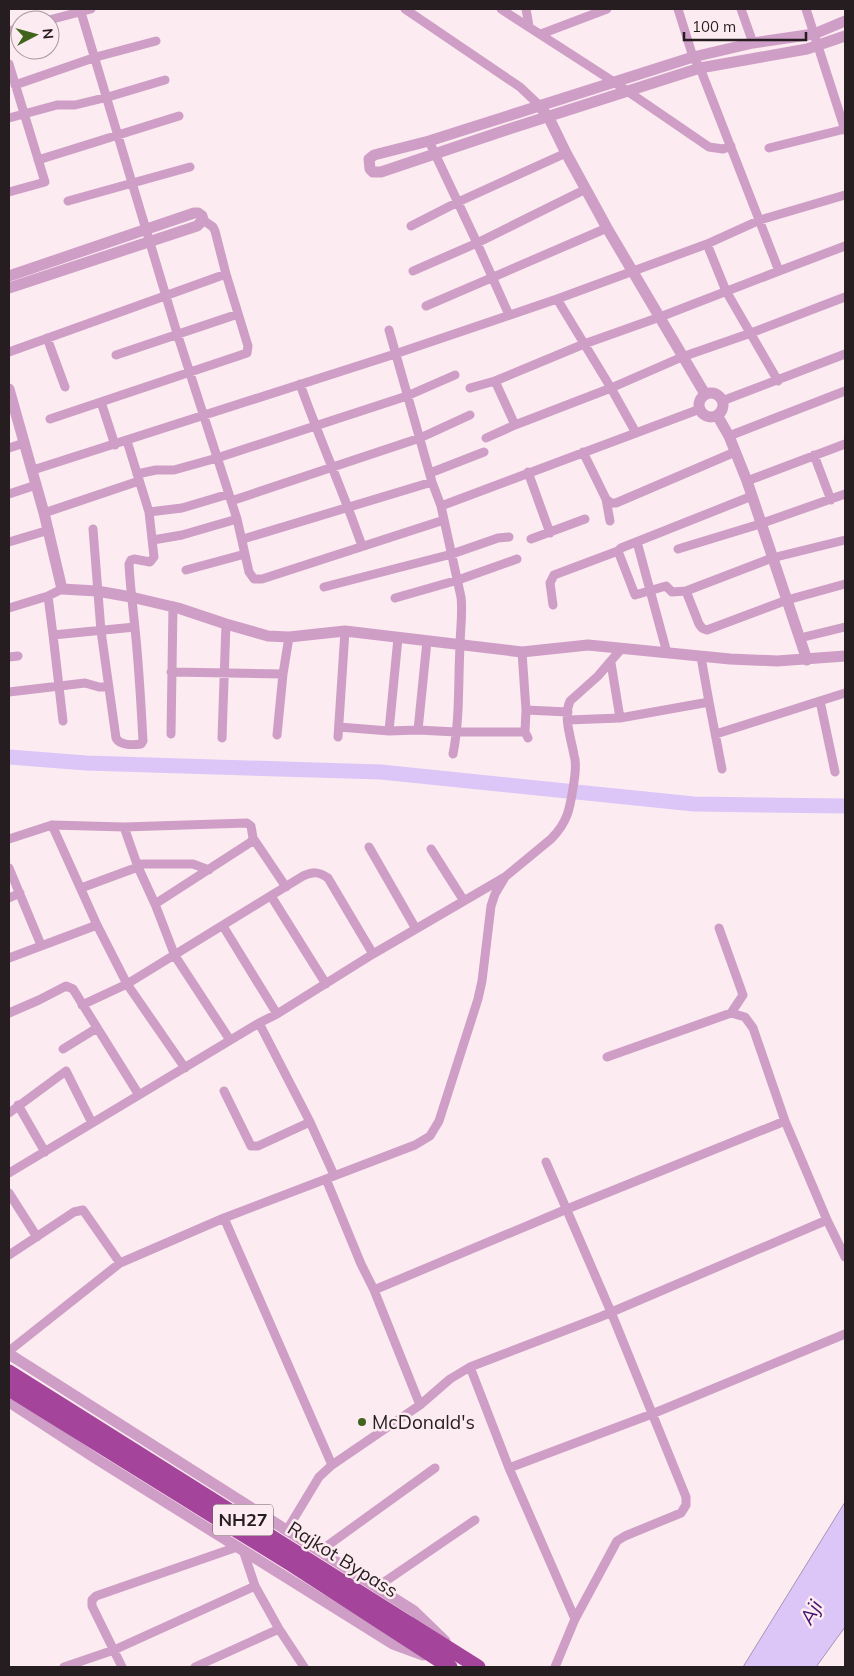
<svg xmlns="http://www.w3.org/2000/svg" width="854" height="1676" viewBox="0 0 854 1676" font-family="Mulish,sans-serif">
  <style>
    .water { fill: #dcc6f7; stroke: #a593b6 }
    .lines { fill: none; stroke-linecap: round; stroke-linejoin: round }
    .river { stroke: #dcc6f7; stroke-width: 15 }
    .minor { stroke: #cf9ec7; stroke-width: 9 }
    .tertiary { stroke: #cf9ec7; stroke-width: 11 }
    .trunk { stroke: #a4449b; stroke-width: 15 }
    .poi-dot { fill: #41641c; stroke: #fcebf0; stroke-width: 2 }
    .labels { text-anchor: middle; stroke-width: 5; stroke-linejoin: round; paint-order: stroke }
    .shield { fill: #fcebf0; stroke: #665b5e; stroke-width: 1 }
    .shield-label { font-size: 18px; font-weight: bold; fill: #251d1f }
    .poi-label { font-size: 19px; fill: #251d1f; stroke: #fcebf0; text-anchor: start }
    .street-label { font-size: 19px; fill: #251d1f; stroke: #fcebf0 }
    .water-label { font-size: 20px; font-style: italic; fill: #481371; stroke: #fcebf0 }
  </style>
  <rect width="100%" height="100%" fill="#fcebf0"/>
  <path class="water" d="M845,1502V1627L816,1667H743Z"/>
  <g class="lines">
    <path class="river" d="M9,757L86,763L381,772L694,804L845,806"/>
    <path class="minor" d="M80,9L177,333L237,519L249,572L254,579H262L444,520
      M405,9L520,87L539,105
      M501,9L614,82L709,147L723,149L731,146
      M526,9L529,26
      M741,9L753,43
      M806,9L845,130
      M49,20L91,9
      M9,31L20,28
      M541,34L607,9
      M9,64L45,182L9,192
      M15,85L96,57L156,41
      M9,118L57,105H75L108,97L165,80
      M429,141L477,243L509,315
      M769,148L845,129
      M38,160L179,116
      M68,201L190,167
      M411,226L458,202L566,153
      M707,244L726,291L778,381
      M413,271L477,243L586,189
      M779,271L845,246
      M557,299L611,388L636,433
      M426,306L607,228
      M389,330L432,482L441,506L461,597C463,614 460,630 460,647C458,683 460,719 453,754
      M47,338L65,387
      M9,352L226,274
      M116,355L238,314
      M495,381L515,425
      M300,384C319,438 343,491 362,546
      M470,388L495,381L584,344L660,317L779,271L700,68L693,57L678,9
      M722,401L845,354
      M101,402L115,445
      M50,419L247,353L248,346L226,274L215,231L213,227L203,220
      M729,436L845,391
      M486,438L515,425L611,388L682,357L751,333L845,297
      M9,448L24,443
      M583,452L606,499L611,503H616L735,452
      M814,455L831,500
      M33,470L395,354L557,299L707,244L760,220L845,195
      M528,472L550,533
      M430,473L484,452
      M137,474L156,470H174L217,458L407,396L455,375
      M747,481L845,444
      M9,494L36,485
      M606,499L610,521
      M231,501L420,438L470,415
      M441,506L700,409
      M149,512L182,508L229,494
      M44,513L139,481
      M93,529L101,631L116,738C120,746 133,745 141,744L143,741C141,704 139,666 135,629C133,607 130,586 129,564L131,560L134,559L150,562L154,557L149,512L127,441
      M243,539L432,482
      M531,539L585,519
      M153,540L182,535L237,519
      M9,542L49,530
      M637,542L667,653
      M678,549L760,524L845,494
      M618,551L635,595L666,586L672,592L686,591L772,558L845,540
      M186,570L245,554
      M324,587L452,554L498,538L509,537
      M686,591L699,624L702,628L707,630L787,600L845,584
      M48,596L53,635L135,627
      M395,598L458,580L517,559
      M553,605L550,583L554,575L618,551L621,548L752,496
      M9,608L48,596L62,589
      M53,635L63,721
      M800,638L845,627
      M522,652L526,710L525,732L528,738
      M9,657L18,656
      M611,663L620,718
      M171,672L283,674
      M9,692L85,683L99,687H109
      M820,701L835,772
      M709,702L722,769
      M526,710L568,712
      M568,720L620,718L709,702L701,657
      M339,727L389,731L418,730L456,732H525
      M418,730L427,641
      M389,731L398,638
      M171,734L173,606
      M716,734L845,693
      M277,735L283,674L289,637
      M338,737L345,631
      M222,738L226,624
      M52,825L124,827L247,823L251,826L253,838L251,842L155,904
      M124,827L138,867
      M253,838L286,887
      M9,839L52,825L97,925L127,984L185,1068
      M369,847L416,929
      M431,849L464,901
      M137,864H193L209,870
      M9,868L41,945
      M81,888L138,867L155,904L175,956L230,1040
      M271,896L326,984
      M9,898L20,893
      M223,926L277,1014
      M719,928L743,995L731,1013
      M9,958L97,925
      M82,1005L127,984L303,876C313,872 318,871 328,878L373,954
      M9,1013L39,1000L66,986L73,989L139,1095
      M259,1023L310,1122L334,1175
      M63,1049L97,1028
      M224,1091L251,1146H258L310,1122
      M18,1105L45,1152
      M9,1113L66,1071L92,1123
      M546,1162L611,1312L686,1497V1505L681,1513L625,1536L617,1541L575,1619
      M9,1173L259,1023L277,1014L373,954L505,877L551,839C569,821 570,807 574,782C575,773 577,765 574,755C571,738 563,717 570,701L598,676L622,648
      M326,1179L361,1264L374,1290L420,1405
      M9,1193L37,1237
      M224,1218L332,1465
      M827,1220L845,1257
      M9,1255L74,1212L83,1210L120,1263
      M374,1290L567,1209L785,1121
      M9,1351L120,1263L224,1218L415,1145L430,1136L439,1121L478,999L482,981L491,906L495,894L504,879
      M470,1367L509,1468L652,1414L845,1334
      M509,1468L575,1619L555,1667
      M287,1530L319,1477L332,1465L420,1405L450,1379L470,1367L600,1317L827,1220L785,1121L753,1028L745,1017L731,1013L607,1057
      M243,1550L255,1586L279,1629L304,1667
      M320,1551L435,1468
      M377,1587L475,1520
      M64,1667L114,1650L255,1586
      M122,1667L92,1606V1600L96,1596L237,1547
      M195,1667L279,1629"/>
    <path class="tertiary" d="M845,21L814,34L753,43L693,57L429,141L374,155L369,159L370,169L373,172H381L509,129L700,68L807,49L845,36
      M543,111L548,116L566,153L607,228L705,394
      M9,276L194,213H198L202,216L203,220L197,226L9,288
      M9,389L44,513L62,589L97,591L131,597L178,608L226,624L268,636L289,637L345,631L522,652L588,645L730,659L777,661L845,656
      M699 405a12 12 0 1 1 24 0a12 12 0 1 1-24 0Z
      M717,415L729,436L747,481L807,660
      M9,1354L414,1611L445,1641
      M9,1402L95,1458L393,1644L423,1655"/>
    <path class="trunk" d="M9,1372L478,1667
      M9,1389L291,1564L450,1667"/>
  </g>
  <circle class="poi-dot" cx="362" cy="1422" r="5"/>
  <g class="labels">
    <rect class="shield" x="213" y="1504.5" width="60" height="31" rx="4"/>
    <g class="shield-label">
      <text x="243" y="1526">NH27</text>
    </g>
    <g class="poi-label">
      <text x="372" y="1429">McDonald's</text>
    </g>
    <g class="street-label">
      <text transform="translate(343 1559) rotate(32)" y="7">Rajkot Bypass</text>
    </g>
    <g class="water-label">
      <text transform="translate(811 1612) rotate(-60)" y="7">Aji</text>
    </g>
  </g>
  <rect width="854" height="1676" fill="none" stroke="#251d1f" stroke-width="20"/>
  <g transform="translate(35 35) rotate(84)"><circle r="24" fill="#fcebf0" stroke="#a6999c"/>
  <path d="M0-4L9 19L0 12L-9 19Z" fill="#41641c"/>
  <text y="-8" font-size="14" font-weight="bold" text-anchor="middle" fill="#251d1f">N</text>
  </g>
  <path d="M684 32v8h122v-8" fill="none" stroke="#251d1f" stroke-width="2.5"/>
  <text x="692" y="32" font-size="15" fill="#251d1f" stroke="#fcebf0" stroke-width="4" paint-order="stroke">100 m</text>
</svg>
